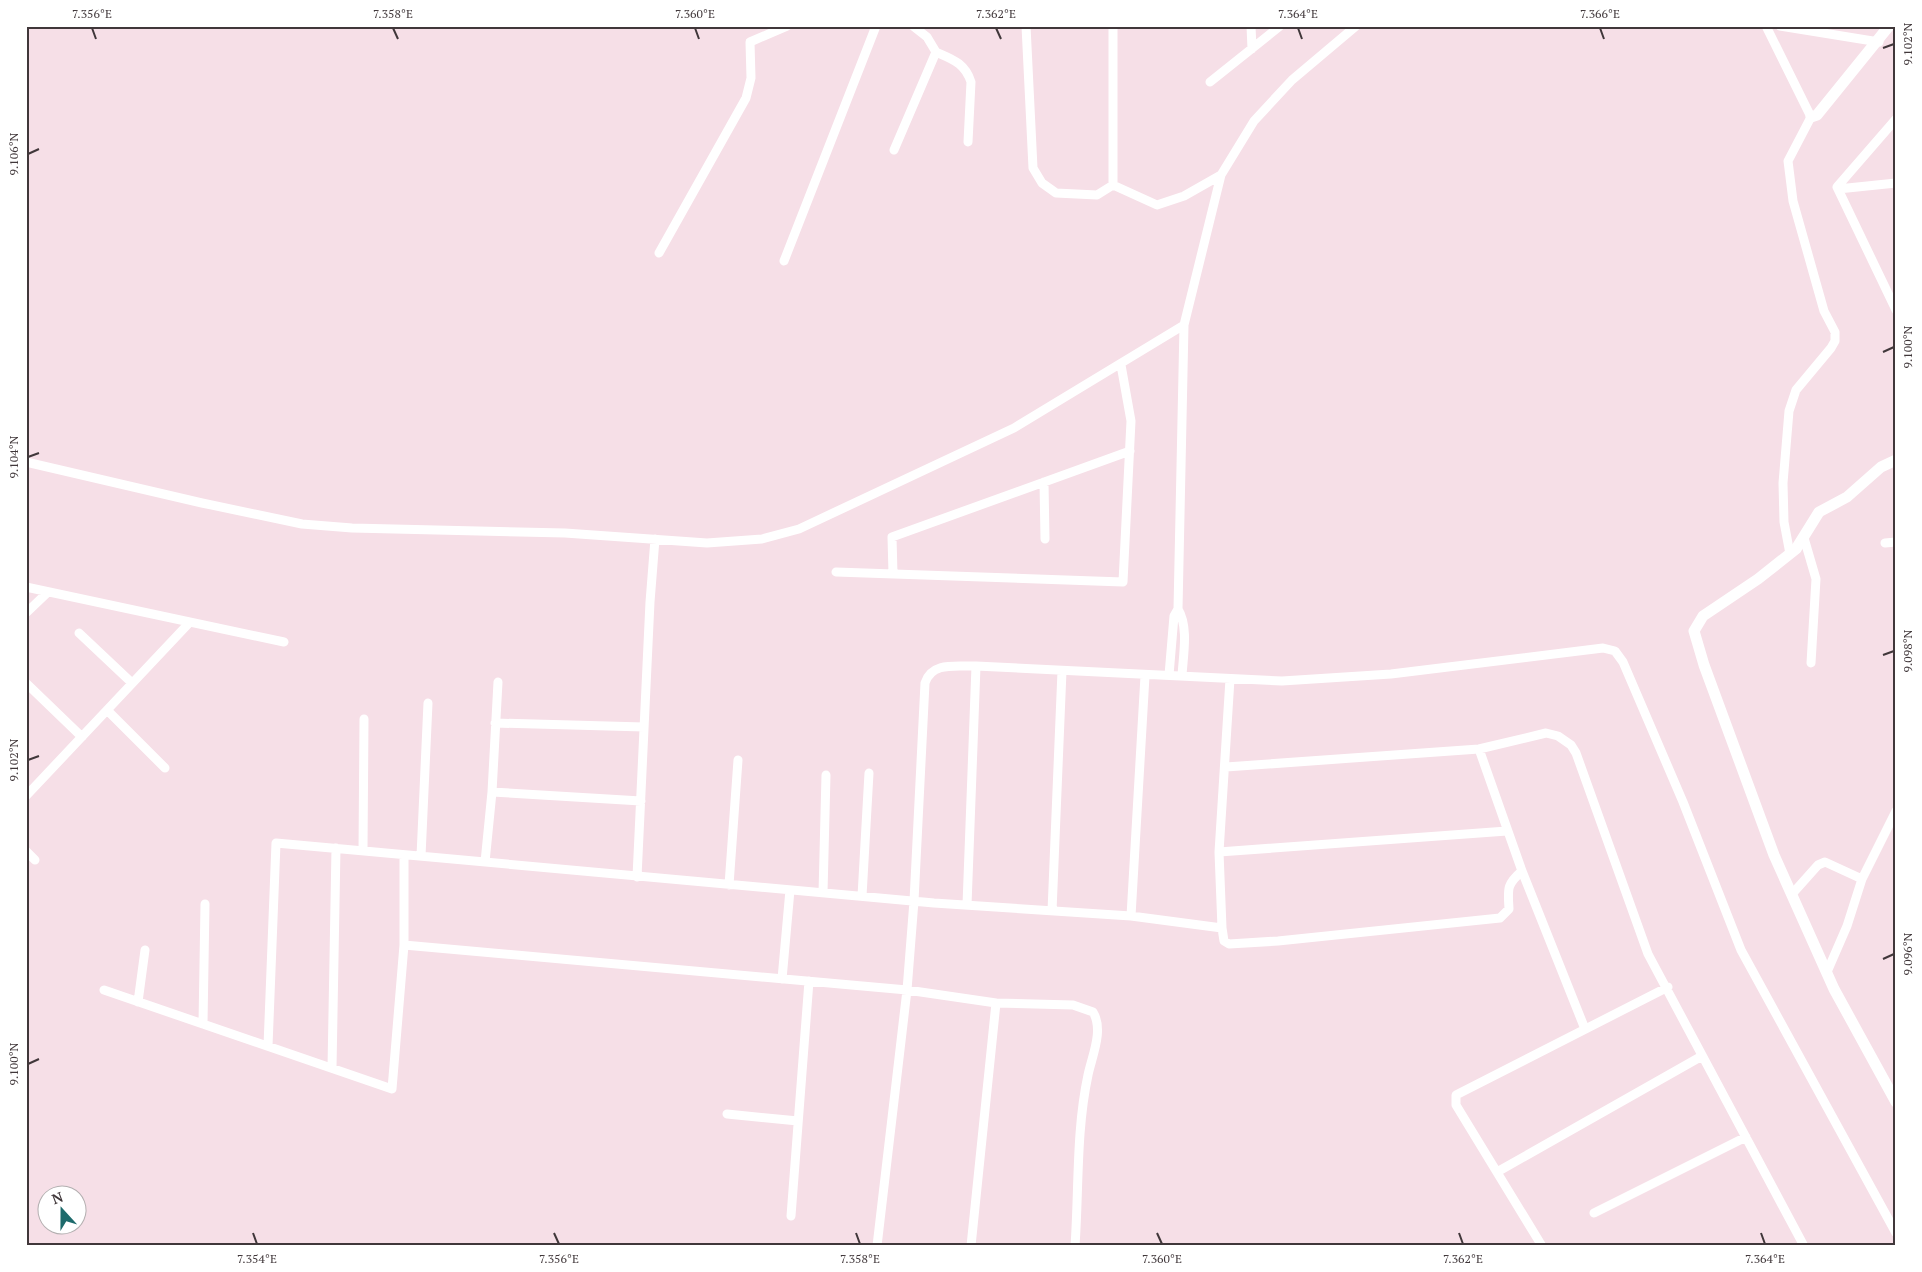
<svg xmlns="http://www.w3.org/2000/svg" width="1922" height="1272" viewBox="0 0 1922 1272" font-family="'PT Serif',serif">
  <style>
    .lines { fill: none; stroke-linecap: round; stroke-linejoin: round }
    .minor { stroke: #fff; stroke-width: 9 }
    .tertiary { stroke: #fff; stroke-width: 11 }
    .ticks { fill: none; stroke: #40373a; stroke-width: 2 }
    .neatline { fill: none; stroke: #40373a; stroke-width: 2 }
    .ticks-label { font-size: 12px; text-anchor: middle; fill: #40373a }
  </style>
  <rect width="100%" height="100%" fill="#f6dfe7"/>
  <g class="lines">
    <path class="minor" d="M1026,26L1033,168L1042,183L1056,193L1097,195L1113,185
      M1113,26V185L1157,205L1184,196L1221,175
      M1251,26L1252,49
      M1766,26L1811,117L1788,161L1793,201L1824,311L1835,332V341L1831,348L1796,390L1789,411L1783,483L1784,522L1790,554
      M1780,26L1879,42
      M936,52C952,59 965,63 971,82L968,142
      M1210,82L1280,26
      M1896,119L1837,187L1896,310
      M894,150L936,52L927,37L913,26
      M1838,189L1896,183
      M659,253L746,98L751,78L750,42L787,26
      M784,261L876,26
      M26,462L202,503L302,524L352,528L565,533L707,543L762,539L799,529L1014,428L1184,325
      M1044,482L1045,539
      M1804,538L1816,579L1811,663
      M1885,543L1896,542
      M836,572L1123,582L1131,421L1121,365
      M893,574L892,537L1130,451
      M26,587L284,642
      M1178,609C1189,627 1183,656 1182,676
      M26,613L48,592
      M79,633L132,683
      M1169,675L1174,616L1178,609L1184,325L1221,175L1254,121L1292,80L1356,26
      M26,683L82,737
      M107,710L165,768
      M495,723L644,727
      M1479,749L1522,871L1585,1029
      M1226,767L1479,749L1546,733L1558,736L1571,745L1576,753L1648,954L1804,1246
      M492,792L641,801
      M26,796L190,622
      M26,851L35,860
      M363,851L364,719
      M1219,852L1507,831
      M421,856L428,703
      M485,862L492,792L498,682
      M637,877L650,602L655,539
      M729,885L738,760
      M823,893L826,775
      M1793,893L1818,865L1825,862L1862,879
      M862,896L869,773
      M967,905L976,666
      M1052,911L1062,671
      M1131,916L1145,676
      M1222,928L1224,941L1229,944L1278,941L1500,918L1509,909C1508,889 1506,885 1522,871
      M404,945L907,990L996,1003L971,1246
      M1827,972L1847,926L1862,879L1896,811
      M782,979L790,890
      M104,990L392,1089L404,945V855
      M138,1002L145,950
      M996,1003L1073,1005L1093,1012C1104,1030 1092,1056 1088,1075C1076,1131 1079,1189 1075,1246
      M203,1024L205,904
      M268,1046L276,843L934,903L1131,916L1222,928L1219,852L1230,679
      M332,1068L336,848
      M727,1114L798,1121
      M1497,1172L1702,1056
      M1594,1213L1746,1137
      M791,1216L809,981
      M877,1246L907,990L914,901L925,683C932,661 957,667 976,666L1282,681L1391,674L1603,648L1615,651L1623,662L1683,802L1741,950L1896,1233
      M1542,1246L1456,1105V1095L1668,987"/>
    <path class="tertiary" d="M1811,117L1817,115L1889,26
      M1896,460L1881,467L1847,497L1819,512L1796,549L1758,579L1703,616L1694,631L1704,665L1774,855L1834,989L1896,1102"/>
  </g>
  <path class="ticks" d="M92,28L96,39M393,28L398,39M695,28L699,39M996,28L1001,39M1298,28L1302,39M1600,28L1604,39M1883,48L1894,44M28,154L39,149M1883,352L1894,347M28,457L39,453M1883,655L1894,651M28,760L39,756M1883,959L1894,954M28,1064L39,1059M253,1233L257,1244M554,1233L559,1244M856,1233L860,1244M1157,1233L1162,1244M1459,1233L1463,1244M1761,1233L1765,1244"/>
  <rect width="1922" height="1272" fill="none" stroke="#ffffff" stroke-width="55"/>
  <g transform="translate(62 1210) rotate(339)"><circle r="24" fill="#ffffff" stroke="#b3afb0"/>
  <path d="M0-4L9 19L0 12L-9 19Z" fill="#1d6a6b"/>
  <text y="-8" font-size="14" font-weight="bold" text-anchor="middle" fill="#40373a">N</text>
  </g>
  <rect x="28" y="28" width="1866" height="1216" class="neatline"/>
  <g class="ticks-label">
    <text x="92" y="18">7.356°E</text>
    <text x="393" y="18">7.358°E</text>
    <text x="695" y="18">7.360°E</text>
    <text x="996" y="18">7.362°E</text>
    <text x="1298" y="18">7.364°E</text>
    <text x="1600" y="18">7.366°E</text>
    <text transform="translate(1908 44) rotate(-90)" y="4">9.102°N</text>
    <text transform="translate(14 154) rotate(-90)" y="4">9.106°N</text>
    <text transform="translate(1908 347) rotate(-90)" y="4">9.100°N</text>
    <text transform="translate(14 457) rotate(-90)" y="4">9.104°N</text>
    <text transform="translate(1908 651) rotate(-90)" y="4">9.098°N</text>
    <text transform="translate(14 760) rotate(-90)" y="4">9.102°N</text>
    <text transform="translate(1908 954) rotate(-90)" y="4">9.096°N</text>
    <text transform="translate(14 1064) rotate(-90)" y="4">9.100°N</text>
    <text x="257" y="1263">7.354°E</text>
    <text x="559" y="1263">7.356°E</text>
    <text x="860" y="1263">7.358°E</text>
    <text x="1162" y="1263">7.360°E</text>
    <text x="1463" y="1263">7.362°E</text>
    <text x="1765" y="1263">7.364°E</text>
  </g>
</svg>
